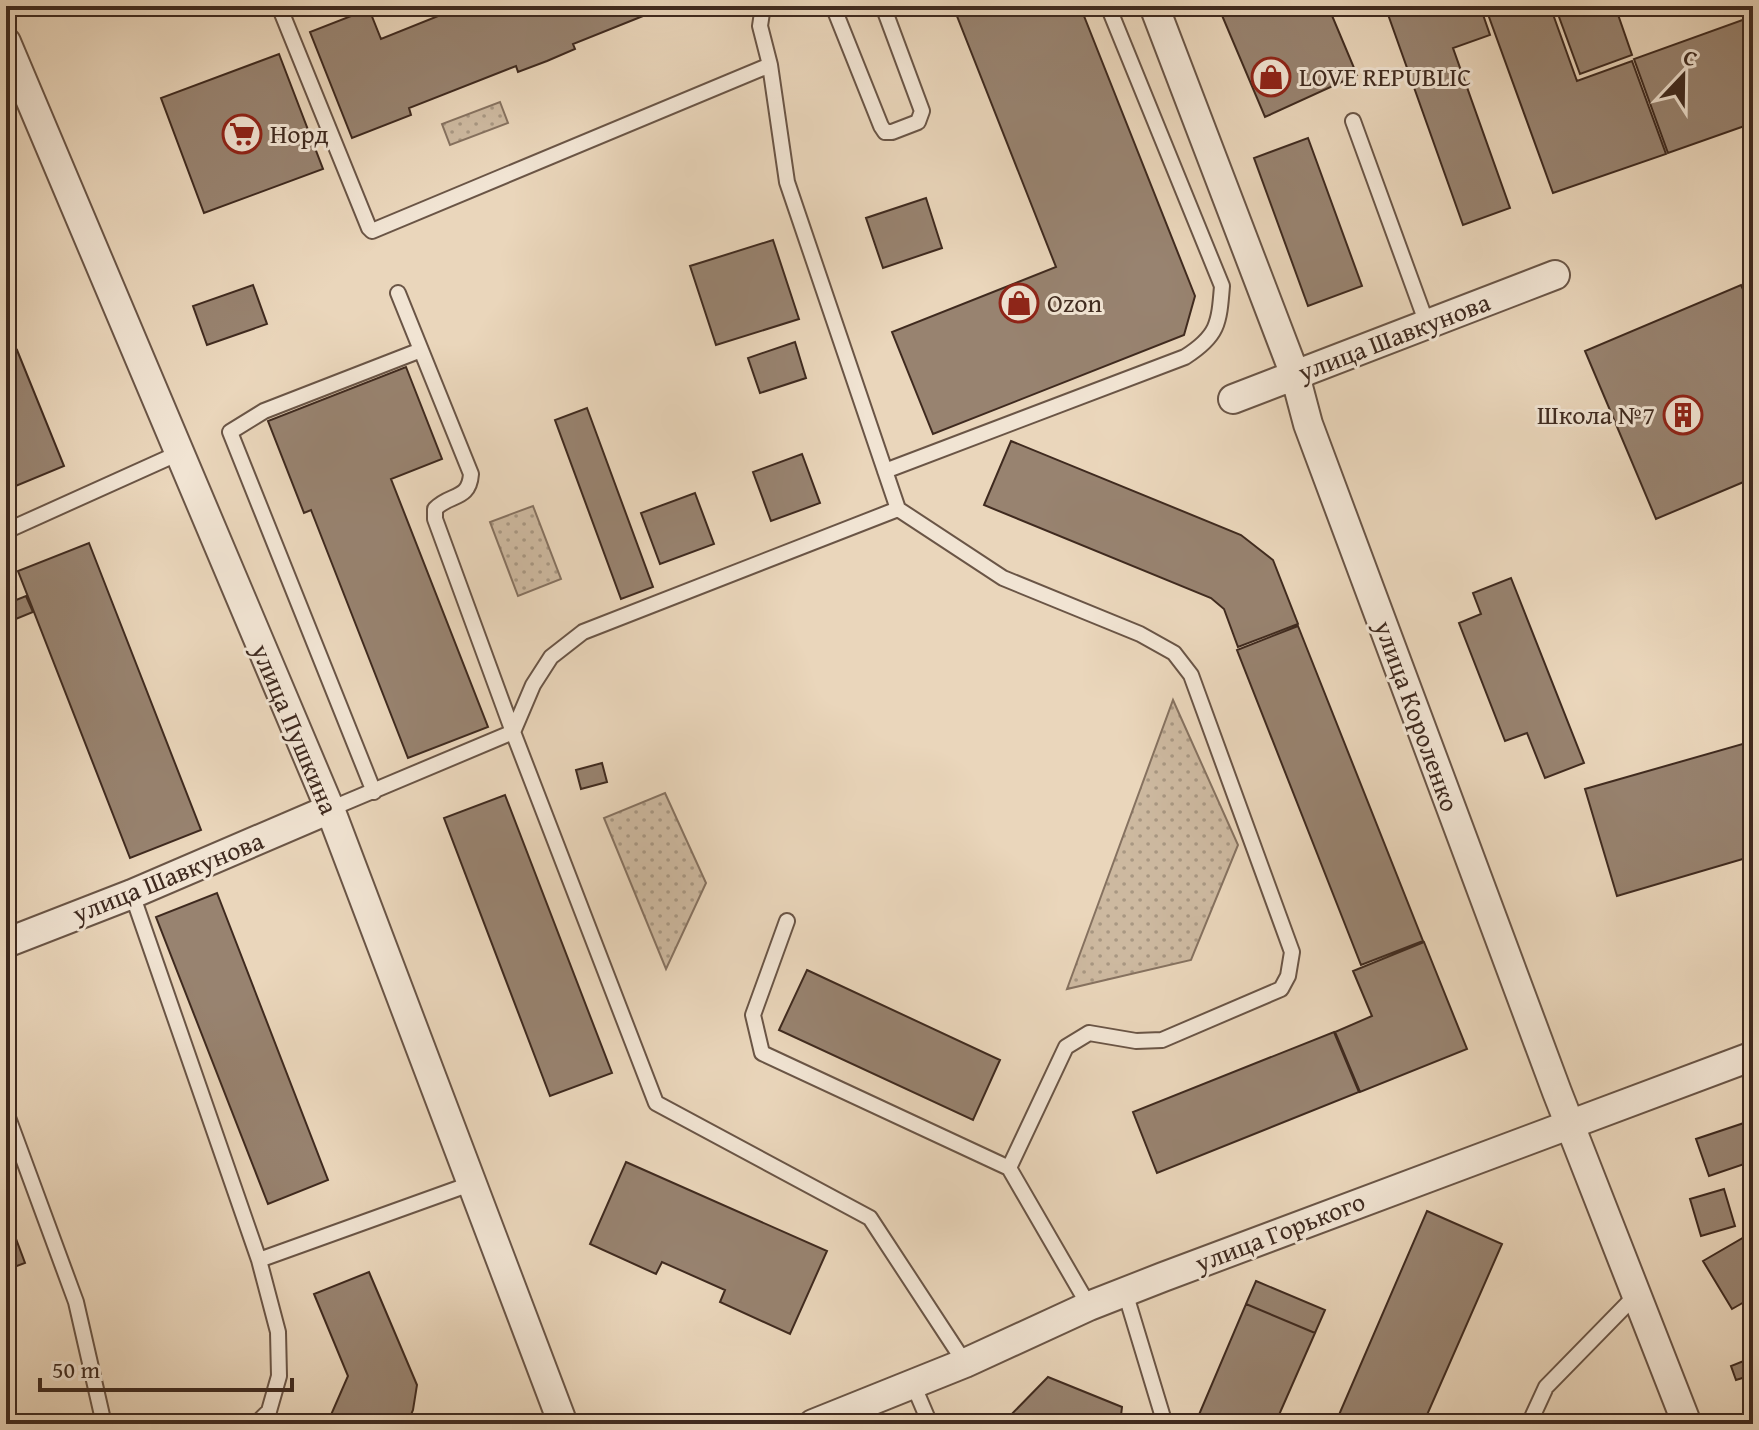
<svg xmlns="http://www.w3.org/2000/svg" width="1759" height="1430" viewBox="0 0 1759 1430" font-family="'Gentium Book Plus',serif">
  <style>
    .park { fill: url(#park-dots); stroke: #867260; stroke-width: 2 }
    .building { fill: #988370; stroke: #3f2a1f; stroke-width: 2 }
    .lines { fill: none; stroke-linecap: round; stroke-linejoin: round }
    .lane-casing { stroke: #6a5546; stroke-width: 18 }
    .street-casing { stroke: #6a5546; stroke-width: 32 }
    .lane { stroke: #f1e4d3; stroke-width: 14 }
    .street { stroke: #f1e4d3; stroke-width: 28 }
    .labels { text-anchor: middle; stroke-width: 6; stroke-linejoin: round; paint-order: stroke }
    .poi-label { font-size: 26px; fill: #3f2a1f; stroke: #f1e4d3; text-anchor: start }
    .street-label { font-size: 26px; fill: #3f2a1f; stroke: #f1e4d3 }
  </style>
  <defs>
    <pattern id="park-dots" width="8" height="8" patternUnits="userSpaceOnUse" patternTransform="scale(2)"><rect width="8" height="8" fill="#cdb9a0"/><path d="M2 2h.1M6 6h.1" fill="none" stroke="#a89782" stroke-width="1.8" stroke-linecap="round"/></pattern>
  </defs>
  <rect width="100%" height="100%" fill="#ead6bb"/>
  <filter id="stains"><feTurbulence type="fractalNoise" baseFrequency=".0025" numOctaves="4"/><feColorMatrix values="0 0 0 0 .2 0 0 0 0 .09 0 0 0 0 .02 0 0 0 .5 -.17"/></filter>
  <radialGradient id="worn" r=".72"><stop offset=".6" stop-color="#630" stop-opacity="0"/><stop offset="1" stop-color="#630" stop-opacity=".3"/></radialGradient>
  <path class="park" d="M500,102L508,123L450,145L442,124Z
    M533,506L561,579L518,596L490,522Z
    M1173,700L1238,845L1191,960L1067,989Z
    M665,793L706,883L666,969L604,818Z"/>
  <path class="building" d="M463,6H668L573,44L575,49L547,61L518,72L516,66L409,108L411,115L352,138L310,32L369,9L381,39Z
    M953,6H1080L1195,296L1184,335L933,434L892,332L1056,267Z
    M1218,6H1328L1357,75L1265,117Z
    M1385,6H1480L1490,35L1453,48L1510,208L1463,225Z
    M1485,6H1550L1577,81L1632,61L1666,154L1553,193Z
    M1555,6H1615L1632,55L1580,74Z
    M1748,18L1753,33V123L1668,153L1634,59Z
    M279,54L323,169L204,213L161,98Z
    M1308,138L1362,286L1308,306L1254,158Z
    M926,198L942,248L883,268L866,218Z
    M773,240L799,319L716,345L690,266Z
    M253,285L267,324L207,345L193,306Z
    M1741,285L1753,311V478L1656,519L1585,351Z
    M6,341L11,353L17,350L64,466L6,490Z
    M795,342L806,378L760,393L748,358Z
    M406,367L442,459L391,479L488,727L408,758L311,510L304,513L268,421Z
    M587,408L653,587L621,599L555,420Z
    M1011,441L1241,535L1273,560L1298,624L1238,647L1224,609L1211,598L984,505Z
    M802,454L820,503L771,521L753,472Z
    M695,493L714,544L660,564L641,513Z
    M89,543L201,830L130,858L18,571Z
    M1511,578L1584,763L1545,778L1527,733L1505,741L1459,623L1481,614L1473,593Z
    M26,596L33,612L6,623V604Z
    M1298,626L1423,941L1361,965L1237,650Z
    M1753,741V856L1617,896L1585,789Z
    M602,763L607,782L581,789L576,770Z
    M505,795L612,1073L550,1096L444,818Z
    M217,893L328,1180L268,1204L156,917Z
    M1424,942L1467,1049L1360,1092L1335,1032L1372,1016L1353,971Z
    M807,970L1000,1060L973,1120L779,1030Z
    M1334,1032L1359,1092L1157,1173L1133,1112Z
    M1753,1120V1161L1709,1176L1696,1139Z
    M626,1162L827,1251L790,1334L720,1302L725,1290L662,1262L656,1274L590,1244Z
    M1724,1189L1735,1226L1701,1236L1690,1199Z
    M1427,1211L1502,1244L1423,1424H1335Z
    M6,1212L25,1263L6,1270Z
    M1753,1232V1297L1732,1309L1703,1261Z
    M369,1272L417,1385L413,1410L407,1424H327L348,1376L314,1294Z
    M1256,1281L1325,1310L1315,1333L1246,1304Z
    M1246,1304L1315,1333L1275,1424H1195Z
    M1746,1360L1752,1375L1736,1380L1731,1366Z
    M1048,1377L1122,1407L1120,1424H1002Z"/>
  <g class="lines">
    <g class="lane-casing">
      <path id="lane" d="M279,6L369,228L372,231L770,65
        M763,6L760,26L770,65L787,182L898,509L1003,578L1140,634L1174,653L1191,675L1292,952L1288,976L1281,989L1162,1040L1136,1041L1089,1033L1066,1047L1009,1168L1089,1306
        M833,6L881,126L885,132H892L918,122L922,111L883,6
        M1353,121L1427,324
        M885,471L1185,357C1218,336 1219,324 1222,286L1108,6
        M898,509L583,632L551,657L533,685L513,732L656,1103L870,1218L965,1363
        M6,531L179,453
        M374,792L230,432L264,411L421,350
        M330,809L513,732L435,519V509C450,493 469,501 471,474L398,293
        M132,894L259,1260L278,1332L279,1376L269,1411L256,1424
        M787,921L753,1015L762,1053L1009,1168
        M6,1112L76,1302L104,1424
        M259,1260L473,1183
        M1125,1292L1165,1424
        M913,1384L930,1424
        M1529,1424L1546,1387L1636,1295"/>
    </g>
    <g class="street-casing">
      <path id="street" d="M1154,6L1295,375L1308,424L1557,1092L1687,1424
        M6,42L330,809L563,1424
        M1233,399L1555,275
        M6,943L132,894L330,809
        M813,1424L965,1363L1089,1306L1163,1277L1753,1056"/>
    </g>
    <use href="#lane" class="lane"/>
    <use href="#street" class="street"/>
  </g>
  <defs>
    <g id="shop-ring" transform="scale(2)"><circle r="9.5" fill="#f1e4d3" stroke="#8f2418" stroke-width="1.5"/><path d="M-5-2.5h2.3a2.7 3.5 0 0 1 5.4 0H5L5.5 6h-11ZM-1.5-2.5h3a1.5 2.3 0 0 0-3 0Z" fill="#8f2418"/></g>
    <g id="supermarket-ring" transform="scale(2)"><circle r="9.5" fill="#f1e4d3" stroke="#8f2418" stroke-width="1.5"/><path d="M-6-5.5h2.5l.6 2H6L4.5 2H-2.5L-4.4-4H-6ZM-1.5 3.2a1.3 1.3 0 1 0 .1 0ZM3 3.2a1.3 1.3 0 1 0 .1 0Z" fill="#8f2418"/></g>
    <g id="building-ring" transform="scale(2)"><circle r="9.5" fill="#f1e4d3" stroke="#8f2418" stroke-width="1.5"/><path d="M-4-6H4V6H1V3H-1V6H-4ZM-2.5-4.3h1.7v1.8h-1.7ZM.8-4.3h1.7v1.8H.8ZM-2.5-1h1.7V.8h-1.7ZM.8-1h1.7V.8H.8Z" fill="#8f2418"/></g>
  </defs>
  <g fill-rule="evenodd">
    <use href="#shop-ring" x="1271" y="77"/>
    <use href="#supermarket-ring" x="242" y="134"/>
    <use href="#shop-ring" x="1019" y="303"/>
    <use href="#building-ring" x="1683" y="415"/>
  </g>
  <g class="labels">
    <g class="poi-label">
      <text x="1299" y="86">LOVE REPUBLIC</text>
      <text x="270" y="143">Норд</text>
      <text x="1047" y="312">Ozon</text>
      <text x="1655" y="424" text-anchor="end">Школа №7</text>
    </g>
    <g class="street-label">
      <text transform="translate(1394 337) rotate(-21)" y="9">улица Шавкунова</text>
      <text transform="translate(1417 716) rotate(70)" y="9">улица Короленко</text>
      <text transform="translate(295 729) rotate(67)" y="9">улица Пушкина</text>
      <text transform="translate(168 877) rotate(-22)" y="9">улица Шавкунова</text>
      <text transform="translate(1280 1232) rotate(-21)" y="9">улица Горького</text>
    </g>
  </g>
  <rect width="1759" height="1430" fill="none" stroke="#ead6bb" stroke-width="32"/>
  <rect x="8" y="8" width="1743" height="1414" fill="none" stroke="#3f2a1f" stroke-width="4"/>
  <rect x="16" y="16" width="1727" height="1398" fill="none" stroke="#3f2a1f" stroke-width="2"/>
  <g transform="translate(1683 76) rotate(22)" stroke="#f1e4d3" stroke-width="6" paint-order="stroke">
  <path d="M0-6L14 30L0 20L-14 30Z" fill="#3f2a1f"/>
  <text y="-12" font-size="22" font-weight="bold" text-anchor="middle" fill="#3f2a1f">С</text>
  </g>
  <path d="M40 1378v12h252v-12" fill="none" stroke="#3f2a1f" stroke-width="4"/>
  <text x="52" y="1378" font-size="24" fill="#3f2a1f" stroke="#f1e4d3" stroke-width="6" paint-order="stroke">50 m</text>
  <rect width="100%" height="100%" filter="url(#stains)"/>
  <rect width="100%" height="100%" fill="url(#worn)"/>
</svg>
